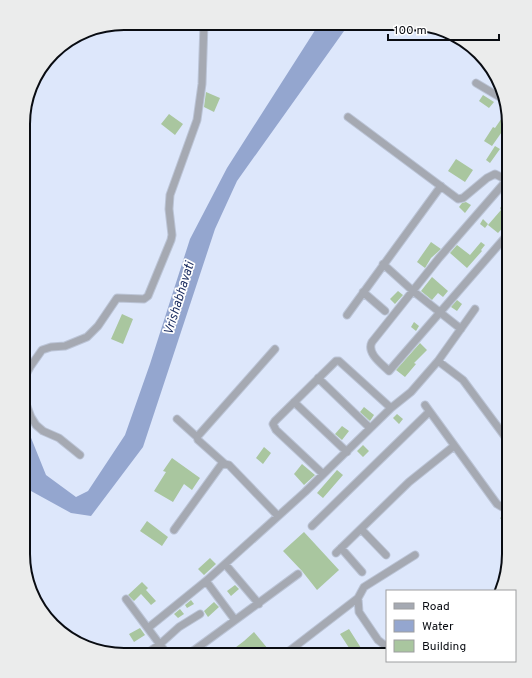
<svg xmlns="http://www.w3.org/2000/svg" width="532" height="678" viewBox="0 0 532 678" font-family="Overpass,sans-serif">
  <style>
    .water { fill: #94a6cf }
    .building { fill: #a9c69f }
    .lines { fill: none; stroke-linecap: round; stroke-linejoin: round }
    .street-casing { stroke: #bbc4d6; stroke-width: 9 }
    .street { stroke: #a5a9b2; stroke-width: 7 }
    .labels { text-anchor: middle; stroke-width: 3.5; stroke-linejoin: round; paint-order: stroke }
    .water-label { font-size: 13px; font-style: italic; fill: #1d2f62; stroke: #fff }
    .rim { fill: none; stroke: #090c12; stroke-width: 2 }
  </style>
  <rect width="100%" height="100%" fill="#dde7fb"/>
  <path class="water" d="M319,24H349L237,181L215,229L143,447L91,516L71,513L31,491L23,467V418L46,475L76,497L88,491L125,435L150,364L190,239L227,168Z"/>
  <path class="building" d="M206,92L220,98L214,112L204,107Z
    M483,95L494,102L489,108L479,101Z
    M506,112L509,128L506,126L492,146L484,141L493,127L495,128Z
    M169,114L183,124L175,135L161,124Z
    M495,146L500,149L490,163L486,160Z
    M456,159L473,170L465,182L448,171Z
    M507,187L509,188V221L498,233L488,225L501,210L500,208L507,199L501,194Z
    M466,202L471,205L465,213L459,207L462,203Z
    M483,219L488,224L485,228L480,224Z
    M431,242L441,249L431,258L425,268L417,262Z
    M481,242L485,245L481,250L482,251L467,268L450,253L457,245L470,255Z
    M432,277L448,291L443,297L438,293L432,300L421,291Z
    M398,291L403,295L395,304L390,299Z
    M457,300L462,304L457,311L451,307Z
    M122,314L133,319L123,344L111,339Z
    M414,322L419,326L416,331L411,327Z
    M420,343L427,350L414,363L416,364L405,377L396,370Z
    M364,407L374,415L370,421L360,412Z
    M397,414L403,419L399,424L393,418Z
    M342,426L349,431L342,440L335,434Z
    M363,445L369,451L363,457L357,451Z
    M264,447L271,453L263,464L256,458Z
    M172,458L200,478L192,490L184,484L173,502L154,491L166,472L163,471Z
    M302,464L315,475L304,485L294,474Z
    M337,470L343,475L323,498L317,493Z
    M506,513L509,516V529L500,518Z
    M147,521L168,537L162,546L140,531Z
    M304,532L339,570L317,590L302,571L283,551Z
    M210,558L216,564L204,575L198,569Z
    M142,582L148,588L146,590L156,601L151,605L141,594L134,601L128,595Z
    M235,585L239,589L231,596L227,591Z
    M191,600L194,604L187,608L185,605Z
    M214,602L219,607L208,617L204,611Z
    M180,609L184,614L178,618L174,614Z
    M140,628L145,635L134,642L129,634Z
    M349,629L361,648L353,654L340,634Z
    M254,632L273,655L227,654L244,641Z"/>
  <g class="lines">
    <g class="street-casing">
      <path id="street" d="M476,83L503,99
        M348,117L458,199L463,198L487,178L495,174L501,177L509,183
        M506,181L439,258L372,342C366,353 382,364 389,371L509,233
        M383,264L413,291L461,329
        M363,292L385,311
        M347,315L441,186
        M438,361L475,309
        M318,378L370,428
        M23,384L24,378L30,367L42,350L51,347L65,346L87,337L98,326L117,298L144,299L148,296L171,240L172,235L169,209L170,195L197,120L202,84L204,23
        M23,396L31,417L36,425L43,431L59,438L80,455
        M294,402L347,452
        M425,405L497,504L502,507L509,503
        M177,419L197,437
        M225,464L198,440L197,437L275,349
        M323,474L276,430L273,424L275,421L336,361H339L391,408
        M312,526L429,412
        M361,529L386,555
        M174,530L221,465L225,464L229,465L278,516
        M341,548L362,572
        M336,553L409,482L454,446
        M225,564L259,604
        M206,581L235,620
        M358,598L359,612L378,640L387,647
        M126,599L167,654
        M148,628L206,581L305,492L391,408L411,392L438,361L463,380L509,442
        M146,654L159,645L179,627L200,614
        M189,654L298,574
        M284,655L358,598L364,587L415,555
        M382,655L387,653"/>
    </g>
    <use href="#street" class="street"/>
  </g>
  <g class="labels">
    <g class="water-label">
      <text transform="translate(178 298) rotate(-73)" y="5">Vrishabhavati</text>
    </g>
  </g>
  <path d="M0 0H532V678H0ZM124 30H408A94 94 0 0 1 502 124V554A94 94 0 0 1 408 648H124A94 94 0 0 1 30 554V124A94 94 0 0 1 124 30Z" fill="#ebecec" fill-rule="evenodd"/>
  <path class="rim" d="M124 30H408A94 94 0 0 1 502 124V554A94 94 0 0 1 408 648H124A94 94 0 0 1 30 554V124A94 94 0 0 1 124 30Z"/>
  <rect x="386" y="590" width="130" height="72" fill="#ffffff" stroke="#9d9ea0"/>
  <rect x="394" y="603" width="20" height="6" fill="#a5a9b2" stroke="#9d9ea0"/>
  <text x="422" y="610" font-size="12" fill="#090c12">Road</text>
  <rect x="394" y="620" width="20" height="12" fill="#94a6cf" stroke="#9d9ea0"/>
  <text x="422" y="630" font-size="12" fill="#090c12">Water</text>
  <rect x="394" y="640" width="20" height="12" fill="#a9c69f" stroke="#9d9ea0"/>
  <text x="422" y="650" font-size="12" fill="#090c12">Building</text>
  <path d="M388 34v6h111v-6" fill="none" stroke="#090c12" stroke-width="2"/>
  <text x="394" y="34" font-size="12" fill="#090c12" stroke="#ffffff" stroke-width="3" paint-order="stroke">100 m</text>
</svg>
